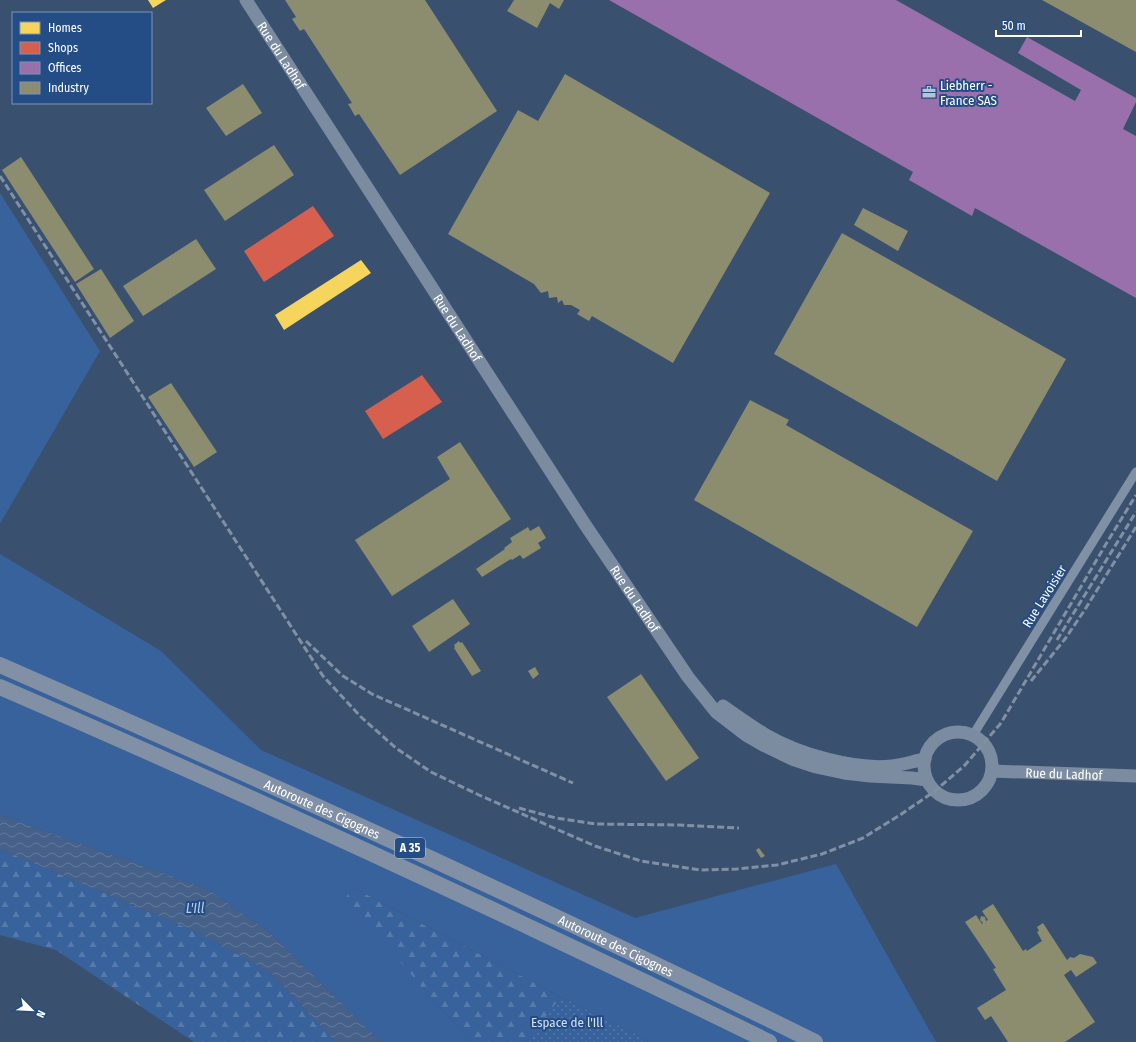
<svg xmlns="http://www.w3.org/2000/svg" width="1136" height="1042" viewBox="0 0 1136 1042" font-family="'Fira Sans Condensed',sans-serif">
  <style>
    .grass { fill: #38629b }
    .forest { fill: url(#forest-firs) }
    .garden { fill: url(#garden-dots) }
    .water { fill: url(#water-waves) }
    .homes { fill: #f6d55c }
    .shops { fill: #d6604d }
    .offices { fill: #9970ab }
    .industry { fill: #8c8c6e }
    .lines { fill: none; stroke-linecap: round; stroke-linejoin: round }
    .street { stroke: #8090a5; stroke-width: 9 }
    .secondary { stroke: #7b8ca0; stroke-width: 13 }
    .highway { stroke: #8190a4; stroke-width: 16 }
    .rail { stroke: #8190a4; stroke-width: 3; stroke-dasharray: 7 3; stroke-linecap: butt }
    .labels { text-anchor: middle; stroke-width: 4; stroke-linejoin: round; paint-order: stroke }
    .shield { fill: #244c85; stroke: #bdc9da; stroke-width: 1 }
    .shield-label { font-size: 12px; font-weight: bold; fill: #fff }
    .street-label { font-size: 13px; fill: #fff; stroke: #244c85 }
    .poi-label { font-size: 13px; fill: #fff; stroke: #244c85; text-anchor: start }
    .park-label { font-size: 13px; fill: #d1e1f6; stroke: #244c85 }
    .water-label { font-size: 14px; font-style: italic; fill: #b9d1f0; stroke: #244c85 }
  </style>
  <defs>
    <pattern id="forest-firs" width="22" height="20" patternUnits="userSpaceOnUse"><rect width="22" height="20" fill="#38629b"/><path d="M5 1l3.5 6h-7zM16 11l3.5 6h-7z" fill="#567aaa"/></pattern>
    <pattern id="garden-dots" width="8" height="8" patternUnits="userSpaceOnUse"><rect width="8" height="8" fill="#38629b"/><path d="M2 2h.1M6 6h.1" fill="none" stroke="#567aaa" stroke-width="1.8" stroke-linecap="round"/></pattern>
    <pattern id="water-waves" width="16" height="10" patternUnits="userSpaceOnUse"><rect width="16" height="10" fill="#456189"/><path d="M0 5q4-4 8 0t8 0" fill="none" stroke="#61799b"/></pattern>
  </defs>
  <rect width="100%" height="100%" fill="#3a506f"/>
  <path class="grass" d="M0,193L100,351L0,524Z
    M0,554L161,651L261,750L635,918L836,864L936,1042H651L561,997L352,887L425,991L472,1042H381L268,931L207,889L0,815Z"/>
  <path class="forest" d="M0,849L199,933L271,973L336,1042H194L56,950L0,935Z
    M352,887L561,997L526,1042H472L425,991L346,897Z"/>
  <path class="garden" d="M561,997L651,1042H526Z"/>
  <path class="water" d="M0,815L207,889L268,931L381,1042H336L271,973L199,933L0,849Z"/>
  <path class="homes" d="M148,0H166L153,8Z
    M361,260L371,273L284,330L275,315Z"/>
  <path class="shops" d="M313,206L334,236L264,282L244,251Z
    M422,375L442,402L383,439L365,411Z"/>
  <path class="offices" d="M609,0H896L1075,101L1081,90L1018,53L1027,37L1136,98V102L1123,129L1136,136V298L975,208L972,216L909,180L913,172Z"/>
  <path class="industry" d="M285,0H425L497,111L400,175L359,114L355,116L348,104L352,103L304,29L300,31L292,19L296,17Z
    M514,0H564L559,9L550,3L537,28L507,11Z
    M1042,0H1136V52Z
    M565,74L770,193L673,363L592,316L589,321L577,314L580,310L571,305H564L562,300L558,303L557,297L549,298L548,291L541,293L534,284L448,234L518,110L538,121Z
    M243,84L262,113L226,136L206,108Z
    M274,145L294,175L225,221L204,190Z
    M21,157L94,269L75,282L2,170Z
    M863,208L908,231L898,251L854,225Z
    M842,233L1066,359L997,481L774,354Z
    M196,239L216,269L143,316L123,286Z
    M101,269L134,321L110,338L76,284Z
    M171,383L217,452L194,467L148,397Z
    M750,400L789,420L786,425L973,531L917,627L694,500Z
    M460,442L511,519L392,596L355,540L450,479L437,457Z
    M539,526L546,538L538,543L541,548L523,559L520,555L512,560L511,559L482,577L476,569L505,549L504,548L512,542L510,538L528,527L530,531Z
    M453,599L470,624L429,652L412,626Z
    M459,641L460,643L462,642L481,671L472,676L454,648L455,647L454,645Z
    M535,667L539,674L533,679L528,671Z
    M641,674L699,758L666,781L607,697Z
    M759,848L765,856L761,858L756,850Z
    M993,904L1023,951L1026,949L1027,951L1042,941L1037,932L1039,931L1037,927L1043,923L1067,960L1070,957L1074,958L1080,954L1093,957L1097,963L1076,977L1071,970L1064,975L1095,1022L1065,1042H1008L991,1016L985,1020L977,1008L1006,990L993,969L996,968L965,922L976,915L982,924L983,923L980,920L981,916L985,917L986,921L988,920L982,911Z"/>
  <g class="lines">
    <path class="street" d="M973,735L1136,472"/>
    <g class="secondary">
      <path id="s1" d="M246,0L586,526L688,677L716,712L746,735L765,746L792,759L816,767L844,773L870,776L912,778L927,780"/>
      <path d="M723,706C737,716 751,726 766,735C799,754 854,770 892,766C903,765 914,761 925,759"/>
      <circle cx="958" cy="766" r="34"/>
      <path id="s2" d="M992,771L1136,776"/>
    </g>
    <g class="highway">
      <path id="s3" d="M0,665C274,785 546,909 815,1042"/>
      <path d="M0,687C164,758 327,832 489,908C582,952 676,996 769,1042"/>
    </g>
    <path class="rail" d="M0,176L323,676L361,717L396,748L431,772L479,795L595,846L641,861L700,870L737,869L777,865L822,854L863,838L900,815L935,791L965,765L1001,723L1106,544L1136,495
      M1057,640L1136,512
      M306,641L343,676L372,694L573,783
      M1031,681L1065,639L1084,611L1136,527
      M519,808L556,818L596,824L678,825L739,828"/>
  </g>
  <defs>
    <g id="office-bare" transform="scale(1.08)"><path d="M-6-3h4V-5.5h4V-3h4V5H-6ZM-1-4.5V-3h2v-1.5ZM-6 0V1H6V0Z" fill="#bac2cd" stroke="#244c85" stroke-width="2.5" paint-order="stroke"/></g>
  </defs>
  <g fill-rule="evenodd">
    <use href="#office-bare" x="929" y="92"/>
  </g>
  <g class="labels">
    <rect class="shield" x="395" y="838" width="30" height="20" rx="3"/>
    <g class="shield-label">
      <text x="410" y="852">A 35</text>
    </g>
    <g class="street-label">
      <text dy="5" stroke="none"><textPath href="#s1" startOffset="66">Rue du Ladhof</textPath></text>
      <text dy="5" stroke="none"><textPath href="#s1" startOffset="390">Rue du Ladhof</textPath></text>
      <text transform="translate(1044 596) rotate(-58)" y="5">Rue Lavoisier</text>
      <text dy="5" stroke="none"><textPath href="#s1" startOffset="714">Rue du Ladhof</textPath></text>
      <text dy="5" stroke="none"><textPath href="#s2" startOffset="72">Rue du Ladhof</textPath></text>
      <text dy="5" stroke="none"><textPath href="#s3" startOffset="353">Autoroute des Cigognes</textPath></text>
      <text dy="5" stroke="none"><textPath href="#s3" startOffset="677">Autoroute des Cigognes</textPath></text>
    </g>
    <g class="poi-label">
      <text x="940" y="90">Liebherr -<tspan x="940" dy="15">France SAS</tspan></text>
    </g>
    <g class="park-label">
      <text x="567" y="1027">Espace de l'Ill</text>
    </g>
    <g class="water-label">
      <text x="195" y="913">L'Ill</text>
    </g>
  </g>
  <rect x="12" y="12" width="140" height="92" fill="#244c85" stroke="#7c94b6"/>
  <rect x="20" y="22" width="20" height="12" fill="#f6d55c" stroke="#7c94b6"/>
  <text x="48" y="32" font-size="12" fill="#ffffff">Homes</text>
  <rect x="20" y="42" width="20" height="12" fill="#d6604d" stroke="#7c94b6"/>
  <text x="48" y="52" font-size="12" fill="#ffffff">Shops</text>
  <rect x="20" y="62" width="20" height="12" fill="#9970ab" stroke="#7c94b6"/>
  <text x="48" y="72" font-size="12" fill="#ffffff">Offices</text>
  <rect x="20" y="82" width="20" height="12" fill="#8c8c6e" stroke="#7c94b6"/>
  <text x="48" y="92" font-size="12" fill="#ffffff">Industry</text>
  <g transform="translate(32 1010) rotate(114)" stroke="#244c85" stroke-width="3" paint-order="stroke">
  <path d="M0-3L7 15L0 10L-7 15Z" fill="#ffffff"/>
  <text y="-6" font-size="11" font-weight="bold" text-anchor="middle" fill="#ffffff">N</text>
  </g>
  <path d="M996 30v6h85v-6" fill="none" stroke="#ffffff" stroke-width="2"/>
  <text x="1002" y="30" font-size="12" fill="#ffffff" stroke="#244c85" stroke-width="3" paint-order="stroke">50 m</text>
</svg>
